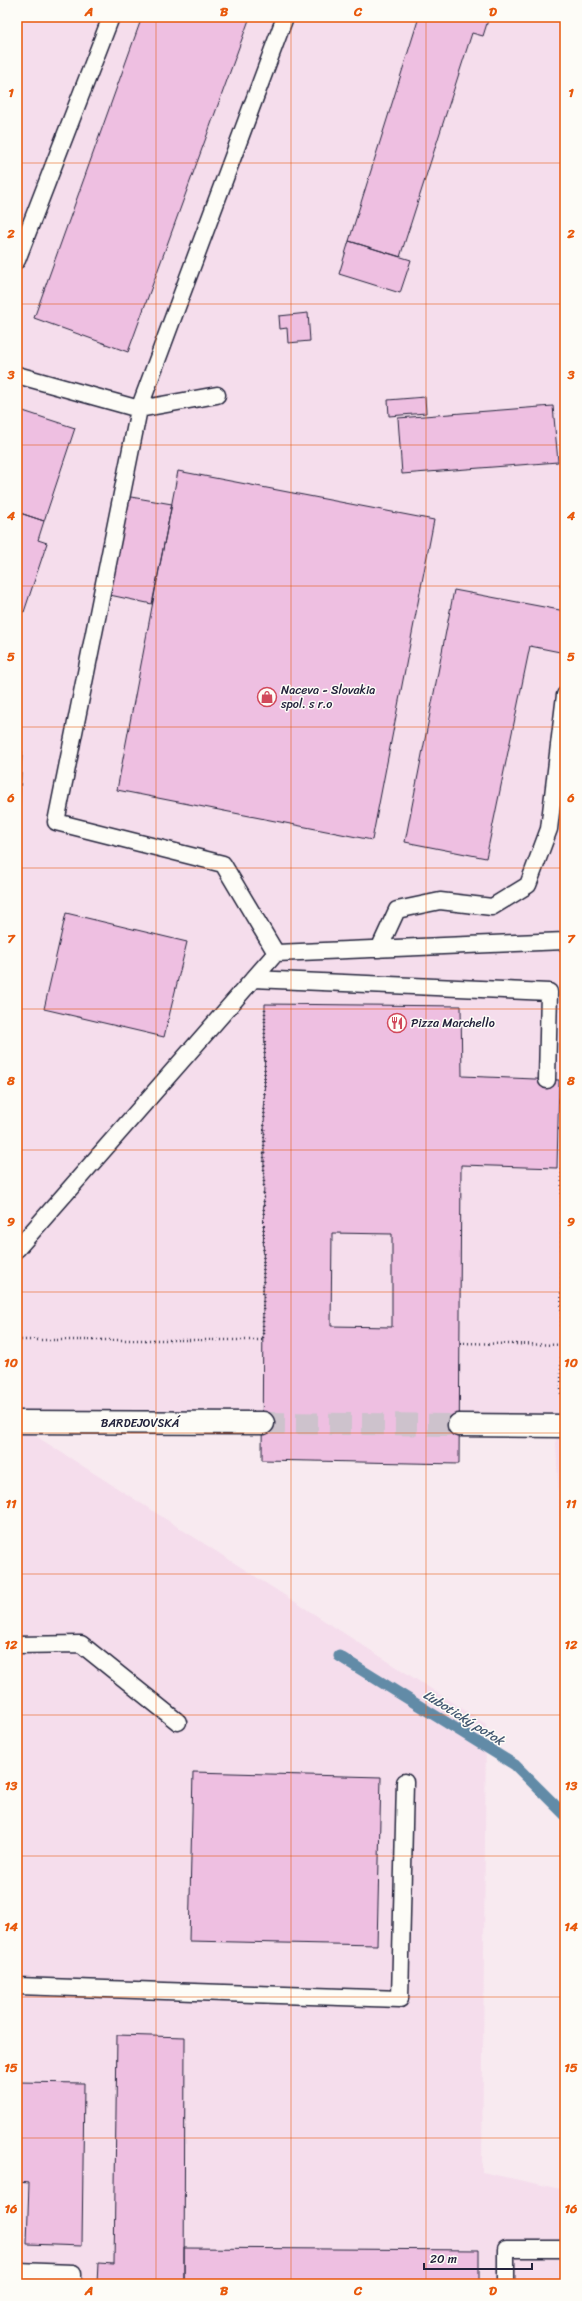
<svg xmlns="http://www.w3.org/2000/svg" width="582" height="2301" viewBox="0 0 582 2301" font-family="Sriracha,sans-serif">
  <style>
    .built { fill: #f5ddec }
    .lines { fill: none; stroke-linecap: round; stroke-linejoin: round }
    .stream { stroke: #628ba7; stroke-width: 11 }
    .building { fill: #eebfe1; stroke: #22223b; fill-rule: evenodd }
    .minor-tunnel { stroke: #cdc2cc; stroke-width: 22; stroke-dasharray: 22 11; stroke-linecap: butt }
    .service-casing { stroke: #22223b; stroke-width: 19 }
    .minor-casing { stroke: #22223b; stroke-width: 25 }
    .path { stroke: #22223b; stroke-width: 2.5; stroke-dasharray: 1 3; stroke-linecap: butt }
    .service { stroke: #fdfcf7; stroke-width: 16 }
    .minor { stroke: #fdfcf7; stroke-width: 22 }
    .grid { fill: none; stroke: #e8590c; stroke-width: 1; stroke-opacity: 0.55 }
    .labels { text-anchor: middle; stroke-width: 3; stroke-linejoin: round; paint-order: stroke }
    .poi-label { font-size: 12px; fill: #22223b; stroke: #fdfcf7; text-anchor: start }
    .street-label { font-size: 12px; fill: #22223b; stroke: #fdfcf7 }
    .water-label { font-size: 13px; font-style: italic; fill: #425771; stroke: #fdfcf7 }
    .neatline { fill: none; stroke: #e8590c; stroke-width: 1.5 }
    .grid-label { font-size: 13px; text-anchor: middle; font-weight: bold; fill: #e8590c }
  </style>
  <rect width="100%" height="100%" fill="#f8eaf0"/>
  <filter id="ink" filterUnits="userSpaceOnUse"><feTurbulence type="fractalNoise" baseFrequency=".025" numOctaves="2"/><feDisplacementMap in="SourceGraphic" scale="8" xChannelSelector="R" yChannelSelector="G"/><feConvolveMatrix kernelMatrix="1 2 1 2 8 2 1 2 1" color-interpolation-filters="sRGB"/></filter>
  <g filter="url(#ink)">
    <path class="built" d="M17,17H565V1609L555,1425L17,1416Z
      M17,1424L486,1724L482,2172L565,2190V2284H17Z"/>
    <g class="lines">
      <path class="stream" d="M339,1656L515,1765L565,1815"/>
    </g>
    <path class="building" d="M142,17H250L128,352L34,318Z
      M419,17H489L483,36L472,33L400,257L349,241Z
      M349,241L411,260L400,293L339,274Z
      M308,313L310,341L288,343L287,328L280,329L279,316Z
      M425,397L426,413L389,416L388,400Z
      M553,406L558,462L402,474L398,418Z
      M17,409L75,428L44,521L17,512Z
      M178,471L434,520L372,840L117,790Z
      M125,496L172,504L152,604L105,594Z
      M17,512L44,521L38,540L47,543L24,612L17,609Z
      M565,564V588L560,587Z
      M454,590L565,611V653L530,646L486,858L405,842Z
      M17,751H22L19,819H17Z
      M66,913L187,942L164,1037L44,1009Z
      M265,1004L461,1006L462,1076L559,1080L557,1168L461,1165L459,1464L262,1460ZM332,1233L392,1234V1327L331,1326Z
      M193,1772L381,1777L377,1945L189,1941Z
      M117,2035L185,2037L184,2284H97L98,2263L114,2264Z
      M17,2082L84,2083L82,2246L27,2244L29,2183L17,2182Z
      M184,2248L479,2250V2284H184Z"/>
    <g class="lines">
      <path class="minor-tunnel" d="M263,1423L459,1425"/>
      <g class="service-casing">
        <path id="service" d="M17,260L111,17
          M17,375L139,409L217,395
          M379,949L397,910L440,901L492,907L528,885L549,829L565,695
          M276,953L223,864L56,822L139,409L285,17
          M253,979L549,992L547,1080
          M17,1249L276,953L565,941
          M17,1645L81,1644L178,1722
          M17,1986L400,1999L405,1782
          M17,2271L73,2273V2284
          M506,2284V2249H565"/>
      </g>
      <g class="minor-casing">
        <path id="minor" d="M17,1422L263,1423
          M459,1425L565,1426"/>
      </g>
      <path class="path" d="M558,1129H562L561,1396
        M17,1340H263L265,1009
        M460,1343L565,1345"/>
      <use href="#service" class="service"/>
      <use href="#minor" class="minor"/>
    </g>
  </g>
  <path class="grid" d="M156,17V2284M291,17V2284M426,17V2284M17,163H565M17,304H565M17,445H565M17,586H565M17,727H565M17,868H565M17,1009H565M17,1150H565M17,1292H565M17,1433H565M17,1574H565M17,1715H565M17,1856H565M17,1997H565M17,2138H565"/>
  <defs>
    <g id="shop-ring" transform="scale(1)"><circle r="9.5" fill="#fdfcf7" stroke="#d1495b" stroke-width="1.5"/><path d="M-5-2.5h2.3a2.7 3.5 0 0 1 5.4 0H5L5.5 6h-11ZM-1.5-2.5h3a1.5 2.3 0 0 0-3 0Z" fill="#d1495b"/></g>
    <g id="restaurant-ring" transform="scale(1)"><circle r="9.5" fill="#fdfcf7" stroke="#d1495b" stroke-width="1.5"/><path d="M-5-6h1v4h1v-4h1v4h1v-4h1v5L-1.5 .5V6h-2V.5L-5-1ZM5-6V6H3V1.5H1.5Q1.5-4 5-6Z" fill="#d1495b"/></g>
  </defs>
  <g fill-rule="evenodd">
    <use href="#shop-ring" x="267" y="697"/>
    <use href="#restaurant-ring" x="397" y="1023"/>
  </g>
  <g class="labels">
    <g class="poi-label">
      <text x="281" y="694">Naceva - Slovakia<tspan x="281" dy="14">spol. s r.o</tspan></text>
      <text x="411" y="1027">Pizza Marchello</text>
    </g>
    <g class="street-label">
      <text x="140" y="1427">BARDEJOVSKÁ</text>
    </g>
    <g class="water-label">
      <text transform="translate(464 1717) rotate(32)" y="5">Ľubotický potok</text>
    </g>
  </g>
  <rect width="582" height="2301" fill="none" stroke="#fdfcf7" stroke-width="44"/>
  <path d="M424 2263v6h108v-6" fill="none" stroke="#22223b" stroke-width="2"/>
  <text x="430" y="2263" font-size="12" fill="#22223b" stroke="#fdfcf7" stroke-width="3" paint-order="stroke">20 m</text>
  <rect x="22" y="22" width="538" height="2257" class="neatline"/>
  <g class="grid-label">
    <text x="89" y="16">A</text>
    <text x="224" y="16">B</text>
    <text x="358" y="16">C</text>
    <text x="493" y="16">D</text>
    <text x="11" y="97">1</text>
    <text x="571" y="97">1</text>
    <text x="11" y="238">2</text>
    <text x="571" y="238">2</text>
    <text x="11" y="379">3</text>
    <text x="571" y="379">3</text>
    <text x="11" y="520">4</text>
    <text x="571" y="520">4</text>
    <text x="11" y="661">5</text>
    <text x="571" y="661">5</text>
    <text x="11" y="802">6</text>
    <text x="571" y="802">6</text>
    <text x="11" y="943">7</text>
    <text x="571" y="943">7</text>
    <text x="11" y="1085">8</text>
    <text x="571" y="1085">8</text>
    <text x="11" y="1226">9</text>
    <text x="571" y="1226">9</text>
    <text x="11" y="1367">10</text>
    <text x="571" y="1367">10</text>
    <text x="11" y="1508">11</text>
    <text x="571" y="1508">11</text>
    <text x="11" y="1649">12</text>
    <text x="571" y="1649">12</text>
    <text x="11" y="1790">13</text>
    <text x="571" y="1790">13</text>
    <text x="11" y="1931">14</text>
    <text x="571" y="1931">14</text>
    <text x="11" y="2072">15</text>
    <text x="571" y="2072">15</text>
    <text x="11" y="2213">16</text>
    <text x="571" y="2213">16</text>
    <text x="89" y="2295">A</text>
    <text x="224" y="2295">B</text>
    <text x="358" y="2295">C</text>
    <text x="493" y="2295">D</text>
  </g>
</svg>
